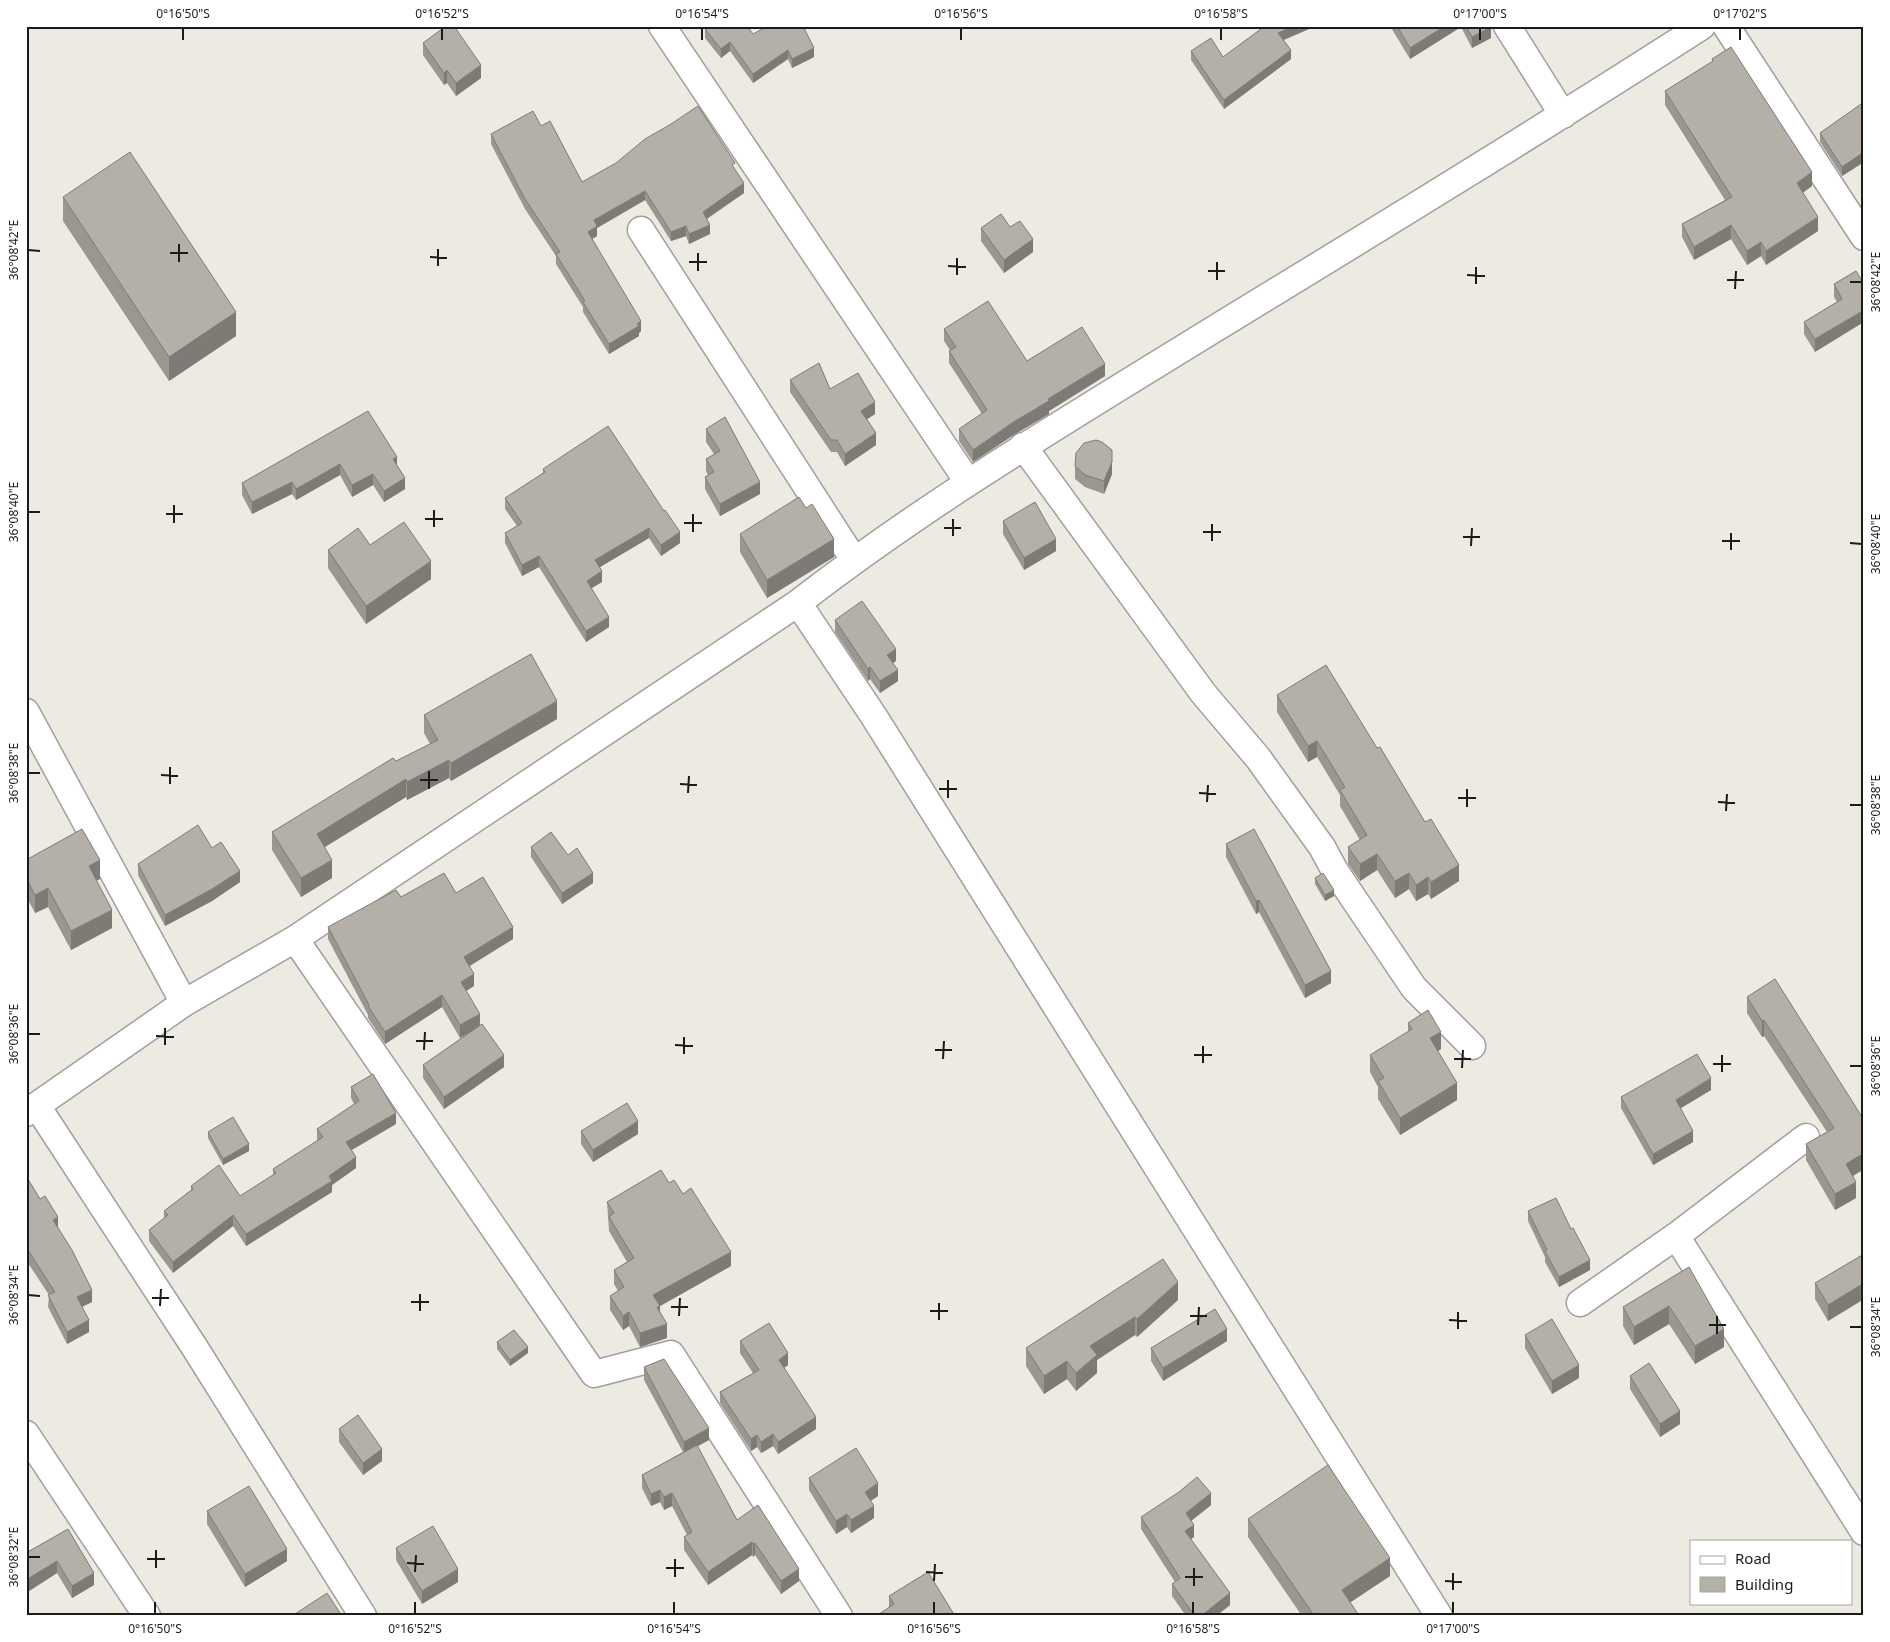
<svg xmlns="http://www.w3.org/2000/svg" width="1890" height="1642" viewBox="0 0 1890 1642" font-family="'Noto Sans',sans-serif">
  <style>
    .lines { fill: none; stroke-linecap: round; stroke-linejoin: round }
    .minor-casing { stroke: #9f9f9f; stroke-width: 29 }
    .minor { stroke: #fff; stroke-width: 26 }
    .wall { fill: #9b9790 }
    .shaded-wall { fill: #7e7b76 }
    .building { fill: #b4b0a8; stroke: #7e7b76 }
    .ticks { fill: none; stroke: #1b1b1b; stroke-width: 2 }
    .neatline { fill: none; stroke: #1b1b1b; stroke-width: 2 }
    .ticks-label { font-size: 12px; text-anchor: middle; fill: #1b1b1b }
  </style>
  <rect width="100%" height="100%" fill="#eceae1"/>
  <g class="lines">
    <g class="minor-casing">
      <path id="minor" d="M662,26L968,482
        M1507,26L1563,115
        M1726,26L1864,237
        M641,230L854,560
        M1023,446L1203,693L1258,758L1322,847L1335,871L1414,988L1472,1046
        M798,603L873,715L1439,1616
        M26,712L184,1003
        M295,939L594,1374L671,1354L839,1616
        M37,1106L195,1348L363,1616
        M26,1113L184,1003L295,939L798,603C926,504 1065,421 1203,336C1370,234 1537,132 1702,26
        M1676,1236L1864,1532
        M1580,1303L1676,1236L1806,1137
        M26,1434L147,1616"/>
    </g>
    <use href="#minor" class="minor"/>
  </g>
  <path class="wall" d="M1265,26H1316L1284,40L1291,59L1224,109L1191,60V51L1223,57Z
    M1390,26H1491V38L1472,48L1461,27L1410,59Z
    M705,29L753,34L814,57L792,68L788,59L753,83L730,51L721,58L705,38Z
    M423,43L481,78L456,96L447,83L444,85L423,55Z
    M1712,59L1812,186L1803,192L1818,231L1766,265L1761,256L1747,265L1731,239L1694,260L1682,237V224L1725,200L1665,105V91L1712,62Z
    M1864,102V162L1842,176L1820,142V133Z
    M541,126L582,182L735,170L744,193L707,219L710,234L689,244L686,236L671,241L645,200L597,228V236L592,239L641,331L639,333V336L609,354L583,312V307L556,264V256L525,209L491,144V134Z
    M63,197L236,336L169,381L63,221Z
    M1010,227L1033,252L1004,273L981,241V228Z
    M1856,271L1815,352L1804,334V322L1837,302L1834,297V284Z
    M944,329L1027,361L1105,376L1049,411V414L1015,434L973,462L959,441V429L982,414L949,363V351L950,350L944,341Z
    M790,380L875,414L867,419L876,445L845,466L837,452H831L790,392Z
    M368,411L397,465L405,489L384,502L373,485L352,497L340,475L296,500L292,494L252,514L242,495V483Z
    M706,429L760,494L720,516L705,489V477L708,475L706,471V459L714,454L706,442Z
    M1075,466L1112,474L1104,494L1085,487L1075,479Z
    M543,469L680,543L661,556L649,538L600,567L602,582L591,588L609,627L586,642L539,567L522,576L505,543V533L517,526L505,509V498L543,473Z
    M1003,521L1056,551L1024,570L1003,534Z
    M740,534L834,557L767,598L740,552Z
    M328,550L431,579L366,624L328,568Z
    M835,620L896,661L893,663L898,681L880,693L870,679L868,681L835,632Z
    M1277,695L1377,748L1459,881L1431,899L1428,894L1416,901L1409,889L1395,898L1377,870L1360,881L1348,864V847L1360,840L1340,806V795L1317,757L1308,762L1277,712Z
    M424,715L557,719L451,781L449,778L407,800L406,797L324,847L332,878L301,897L272,850V832L396,761L430,744L424,733Z
    M1226,844L1331,983L1305,998L1259,912L1256,914L1226,857Z
    M531,847L568,855L593,883L562,904L531,857Z
    M212,848L240,882L212,901L165,926L138,875V864Z
    M26,860L100,879L96,880L112,928L71,950L48,907L35,913L26,896Z
    M1315,878L1334,896L1325,901L1315,884Z
    M456,893L513,939L470,966L474,986L466,991L480,1026L504,1067L444,1109L423,1078V1065L477,1027L460,1038L442,1007L385,1044L368,1018V1015L328,939V927L401,897Z
    M1775,979L1864,1169L1853,1176L1856,1198L1835,1210L1806,1160V1144L1827,1132L1764,1036L1762,1037L1747,1013V997Z
    M1408,1023L1441,1049L1438,1051L1457,1100L1400,1135L1378,1099V1087L1370,1072V1055L1408,1032Z
    M351,1087L396,1124L352,1150L356,1168L332,1185V1192L246,1246L233,1226L173,1273L149,1241V1230L164,1218V1211L191,1190V1186L240,1196L273,1175V1169L317,1141V1129L354,1104L351,1098Z
    M1711,1090L1681,1108L1693,1142L1653,1165L1621,1108V1097Z
    M581,1131L638,1134L593,1162L581,1144Z
    M208,1132L249,1151L223,1165L208,1138Z
    M26,1176L58,1227L92,1302L82,1307L89,1332L67,1344L48,1307L49,1295L26,1260Z
    M669,1183L683,1194L731,1266L660,1306V1312L667,1338L640,1347L629,1326L623,1330L610,1310V1296L618,1291L614,1284V1270L627,1262L609,1231L607,1202Z
    M1528,1211L1590,1270L1559,1287L1545,1262V1257L1528,1221Z
    M1864,1254V1299L1828,1321L1815,1299V1283Z
    M1689,1267L1724,1347L1695,1364L1669,1324L1634,1345L1623,1326V1307Z
    M1178,1300L1137,1337L1135,1335L1097,1360V1373L1076,1391L1067,1379L1044,1394L1026,1366V1348Z
    M1525,1335L1579,1378L1552,1394L1525,1348Z
    M740,1341L788,1365L784,1368L816,1429L778,1454L773,1446L761,1453L757,1447L751,1451L720,1403V1392L753,1373L740,1353Z
    M1227,1341L1163,1381L1151,1361V1348Z
    M497,1342L528,1353L510,1366L497,1349Z
    M644,1367L709,1440L697,1446L737,1520L799,1581L781,1594L755,1555L753,1557L752,1555L708,1585L684,1550V1537L687,1535L672,1506L664,1510L660,1502L651,1506L642,1488V1475L683,1452L644,1380Z
    M1630,1376L1680,1424L1660,1437L1630,1389Z
    M339,1429L382,1461L363,1475L339,1442Z
    M809,1478L878,1496L871,1501L874,1518L851,1533L847,1527L836,1534L809,1490Z
    M1211,1505L1191,1521L1194,1537L1191,1539L1230,1605L1216,1616H1186L1172,1596V1584L1175,1582L1141,1529V1517Z
    M207,1511L287,1561L245,1587L207,1524Z
    M1248,1519L1390,1576L1350,1602L1358,1616H1302L1248,1537Z
    M68,1529L94,1585L72,1598L57,1573L26,1593V1553Z
    M396,1548L458,1582L422,1604L396,1560Z
    M889,1596L955,1616L889,1607Z"/>
  <path class="shaded-wall" d="M1294,26H1316L1278,42V33Z
    M1445,26H1461V27L1410,59V48Z
    M1491,27V38L1472,48V37Z
    M730,42V51L721,58V49Z
    M814,48V57L792,68V59Z
    M788,50V59L753,83V74Z
    M1291,50V59L1224,109V100Z
    M481,65V78L456,96V83Z
    M447,70V83L444,85V73Z
    M1864,152V162L1842,176V167Z
    M1812,172V186L1797,197V183Z
    M744,183V193L703,221V212Z
    M645,191V200L597,228V236L588,241V232L594,220Z
    M1818,217V231L1766,265V251Z
    M710,225V234L689,244V234Z
    M1731,225V239L1694,260V247Z
    M686,226V236L671,241V232Z
    M1033,239V252L1004,273V260Z
    M1761,242V256L1747,265V251Z
    M1864,310V322L1815,352V339Z
    M236,312V336L169,381V357Z
    M641,321V331L639,333V336L609,354V344Z
    M1105,364V376L1049,411V414L1015,434L973,462V450L1048,399Z
    M875,402V414L861,423V411Z
    M876,433V445L845,466V454Z
    M1112,450V474L1104,494V481Z
    M397,457V468L393,459Z
    M340,464V475L296,500V489Z
    M373,474V485L352,497V485Z
    M405,478V489L384,502V491Z
    M292,482V494L252,514V502Z
    M760,482V494L720,516V504Z
    M649,528V538L595,570V560Z
    M680,532V543L661,556V545Z
    M834,539V557L767,598V580Z
    M1056,539V551L1024,570V558Z
    M539,556V567L522,576V565Z
    M431,561V579L366,624V606Z
    M602,571V582L587,591V581Z
    M609,617V627L586,642V631Z
    M896,649V661L887,667V655Z
    M870,667V679L868,681V669Z
    M898,670V681L880,693V681Z
    M557,701V719L451,781V763Z
    M1317,741V757L1308,762V746Z
    M449,760V778L407,800V782Z
    M406,779V797L317,852V834Z
    M1377,854V870L1360,881V864Z
    M100,860V879L89,884V866Z
    M332,860V878L301,897V878Z
    M1459,865V881L1431,899V882Z
    M240,871V882L212,901L165,926V915Z
    M593,873V883L562,904V893Z
    M1409,873V889L1395,898V881Z
    M1428,877V894L1416,901V885Z
    M48,888V907L35,913V895Z
    M1334,890V896L1325,901V895Z
    M1259,900V912L1256,914V901Z
    M112,910V928L71,950V931Z
    M513,927V939L464,969V957Z
    M1331,971V983L1305,998V985Z
    M474,974V986L461,994V982Z
    M442,995V1007L385,1044V1032Z
    M480,1014V1026L460,1038V1025Z
    M1764,1020V1036L1762,1037V1021Z
    M1441,1032V1049L1430,1055V1038Z
    M504,1055V1067L444,1109V1097Z
    M1711,1078V1090L1676,1111V1100Z
    M1457,1083V1100L1400,1135V1118Z
    M396,1113V1124L346,1153V1142Z
    M638,1121V1134L593,1162V1150Z
    M1693,1131V1142L1653,1165V1154Z
    M249,1144V1151L223,1165V1159Z
    M1864,1153V1169L1846,1180V1164Z
    M356,1157V1168L332,1185V1192L246,1246V1234Z
    M1856,1182V1198L1835,1210V1194Z
    M233,1215V1226L173,1273V1262Z
    M58,1217V1229L53,1220Z
    M731,1252V1266L660,1306V1320L653,1295Z
    M1590,1260V1270L1559,1287V1277Z
    M1178,1282V1300L1137,1337V1319Z
    M1864,1283V1299L1828,1321V1305Z
    M92,1290V1302L77,1309V1297Z
    M1669,1306V1324L1634,1345V1327Z
    M629,1312V1326L623,1330V1316Z
    M1135,1317V1335L1097,1360V1373L1076,1391V1373L1090,1346Z
    M89,1320V1332L67,1344V1332Z
    M667,1324V1338L640,1347V1333Z
    M1227,1329V1341L1163,1381V1368Z
    M1724,1329V1347L1695,1364V1346Z
    M528,1347V1353L510,1366V1360Z
    M788,1353V1365L779,1371V1360Z
    M1067,1361V1379L1044,1394V1376Z
    M1579,1365V1378L1552,1394V1381Z
    M1680,1411V1424L1660,1437V1424Z
    M816,1417V1429L778,1454V1442Z
    M709,1428V1440L684,1454V1442Z
    M773,1434V1446L761,1453V1442Z
    M757,1435V1447L751,1451V1439Z
    M382,1449V1461L363,1475V1463Z
    M878,1483V1496L865,1504V1492Z
    M660,1490V1502L651,1506V1494Z
    M672,1493V1506L664,1510V1497Z
    M1211,1493V1505L1186,1525V1513Z
    M874,1506V1518L851,1533V1520Z
    M847,1514V1527L836,1534V1521Z
    M1194,1525V1537L1185,1543V1531Z
    M752,1542V1555L708,1585V1572Z
    M755,1543V1555L753,1557V1544Z
    M287,1549V1561L245,1587V1574Z
    M1390,1558V1576L1342,1608V1590Z
    M57,1561V1573L26,1593V1580Z
    M458,1569V1582L422,1604V1591Z
    M799,1569V1581L781,1594V1581Z
    M94,1573V1585L72,1598V1586Z
    M1230,1593V1605L1216,1616H1201Z"/>
  <path class="building" d="M446,26H454L481,65L456,83L447,70L444,73L423,43Z
    M709,26H747L753,34L768,26H803L814,48L792,59L788,50L753,74L730,42L721,49L705,29Z
    M1265,26H1294L1278,33L1291,50L1224,100L1191,51L1211,38L1223,57Z
    M1397,26H1445L1410,48Z
    M1466,26H1491V27L1472,37Z
    M1731,47L1812,172L1797,183L1818,217L1766,251L1761,242L1747,251L1731,225L1694,247L1682,224L1732,197L1665,91L1713,61L1712,59Z
    M1864,102V152L1842,167L1820,133Z
    M698,106L735,163L732,165L744,183L703,212L710,225L689,234L686,226L671,232L645,191L594,220L597,226L588,232L641,321L637,324L639,326L609,344L583,302L585,301L556,254L560,252L525,199L491,134L533,111L541,126L550,121L582,182L616,163L645,139L671,124Z
    M130,152L236,312L169,357L63,197Z
    M1001,214L1010,227L1020,221L1033,239L1004,260L981,228Z
    M1856,271L1864,284V310L1815,339L1804,322L1842,299L1834,284Z
    M988,301L1027,361L1082,327L1105,364L1048,399L1049,401L1015,421L973,450L959,429L987,410L949,351L956,347L944,329Z
    M819,363L830,389L858,373L875,402L861,411L876,433L845,454L837,440H831L790,380Z
    M368,411L397,457L393,459L405,478L384,491L373,474L352,485L340,464L296,489L292,482L252,502L242,483Z
    M725,417L760,482L720,504L705,477L714,472L706,459L720,451L706,429Z
    M608,426L664,511L665,510L680,532L661,545L649,528L595,560L602,571L587,581L609,617L586,631L539,556L522,565L505,533L522,523L505,498L545,472L543,469Z
    M1096,440L1102,442L1112,450V462L1104,481L1085,475L1075,466L1076,453L1084,443Z
    M799,497L806,508L812,504L834,539L767,580L740,534Z
    M1035,502L1056,539L1024,558L1003,521Z
    M404,522L431,561L366,606L328,550L358,528L370,545Z
    M862,601L896,649L887,655L898,670L880,681L870,667L868,669L835,620Z
    M531,654L557,701L451,763L449,760L407,782L406,779L317,834L332,860L301,878L272,832L393,758L396,761L438,740L424,715Z
    M1326,665L1377,748L1380,747L1425,822L1431,819L1459,865L1431,882L1428,877L1416,885L1409,873L1395,881L1377,854L1360,864L1348,847L1367,835L1340,790L1345,787L1317,741L1308,746L1277,695Z
    M198,825L212,848L221,842L240,871L212,889L165,915L138,864Z
    M82,829L100,860L89,866L112,910L71,931L48,888L35,895L26,878V860Z
    M1254,829L1331,971L1305,985L1259,900L1256,901L1226,844Z
    M551,832L568,855L577,848L593,873L562,893L531,847Z
    M444,873L456,893L483,877L513,927L464,957L474,974L461,982L480,1014L460,1025L442,995L385,1032L368,1006L369,1005L328,927L396,890L401,897Z
    M1323,873L1334,890L1325,895L1315,878Z
    M1775,979L1864,1120V1153L1846,1164L1856,1182L1835,1194L1806,1144L1834,1128L1764,1020L1762,1021L1747,997Z
    M1428,1010L1441,1032L1430,1038L1457,1083L1400,1118L1378,1081L1384,1078L1370,1055L1412,1029L1408,1023Z
    M482,1024L504,1055L444,1097L423,1065Z
    M1697,1054L1711,1078L1676,1100L1693,1131L1653,1154L1621,1097Z
    M373,1074L396,1113L346,1142L356,1157L329,1176L332,1181L246,1234L233,1215L173,1262L149,1230L168,1215L164,1211L193,1189L191,1186L219,1165L240,1196L276,1173L273,1169L323,1137L317,1129L359,1101L351,1087Z
    M627,1103L638,1121L593,1150L581,1131Z
    M233,1117L249,1144L223,1159L208,1132Z
    M661,1170L669,1183L674,1180L683,1194L691,1188L731,1252L653,1295L660,1306L657,1307L667,1324L640,1333L629,1312L623,1316L610,1296L624,1287L614,1270L634,1258L609,1217L614,1213L607,1202Z
    M26,1176L40,1199L45,1196L58,1217L53,1220L72,1250L92,1290L77,1297L89,1320L67,1332L48,1295L55,1292L26,1247Z
    M1556,1198L1571,1229L1573,1228L1590,1260L1559,1277L1545,1251L1547,1250L1528,1211Z
    M1864,1254V1283L1828,1305L1815,1283Z
    M1163,1259L1178,1282L1137,1319L1135,1317L1090,1346L1097,1355L1076,1373L1067,1361L1044,1376L1026,1348Z
    M1689,1267L1724,1329L1695,1346L1669,1306L1634,1327L1623,1307Z
    M1215,1309L1227,1329L1163,1368L1151,1348Z
    M1552,1319L1579,1365L1552,1381L1525,1335Z
    M769,1323L788,1353L779,1360L816,1417L778,1442L773,1434L761,1442L757,1435L751,1439L720,1392L759,1370L740,1341Z
    M514,1330L528,1347L510,1360L497,1342Z
    M664,1359L709,1428L684,1442L644,1367Z
    M1649,1363L1680,1411L1660,1424L1630,1376Z
    M358,1415L382,1449L363,1463L339,1429Z
    M697,1445L737,1520L758,1505L799,1569L781,1581L755,1543L753,1544L752,1542L708,1572L684,1537L692,1532L672,1493L664,1497L660,1490L651,1494L642,1475Z
    M856,1448L878,1483L865,1492L874,1506L851,1520L847,1514L836,1521L809,1478Z
    M1328,1465L1390,1558L1342,1590L1358,1614L1355,1616H1311L1313,1614L1248,1519Z
    M1197,1477L1211,1493L1186,1513L1194,1525L1185,1531L1230,1593L1201,1616H1195L1172,1584L1180,1578L1141,1517L1179,1492Z
    M249,1486L287,1549L245,1574L207,1511Z
    M433,1526L458,1569L422,1591L396,1548Z
    M68,1529L94,1573L72,1586L57,1561L26,1580V1553Z
    M928,1572L955,1616H876L894,1604L889,1596Z
    M327,1593L342,1616H292Z"/>
  <path class="ticks" d="M183,40V28M442,40V28M702,40V28M961,40V28M1221,40V28M1480,40V28M1740,40V28M28,250L40,251M170,253H188M430,257L447,258M179,262V244M689,262H707M438,266V249M948,266L966,267M698,271V253M1208,271H1225M957,275V258M1467,275L1485,276M1217,280V262M1727,280H1744M1850,282H1862M1476,284V267M1735,289L1736,271M28,512H40M166,514H183M425,519H443M174,523V505M684,523H702M434,527V510M944,528H961M693,532V514M1203,532H1221M953,536V519M1463,537H1480M1212,541V524M1722,541H1740M1850,543L1862,544M1471,546L1472,528M1731,550V533M28,773H40M161,775L178,776M420,780H438M170,784V767M680,784L697,785M429,789V771M939,789H957M688,793L689,776M1199,793L1216,794M948,798V780M1458,798H1476M1207,802L1208,785M1718,802L1735,803M1850,805H1862M1467,807V789M1726,811L1727,794M28,1034H40M156,1036L174,1037M416,1041H433M165,1045V1028M675,1045L693,1046M424,1050L425,1032M935,1050H952M684,1054V1037M1194,1055H1212M943,1059L944,1041M1454,1059H1471M1203,1063V1046M1713,1064H1731M1850,1066H1862M1462,1068L1463,1050M1722,1072V1055M28,1295L40,1296M152,1298H169M411,1302H429M160,1306L161,1289M671,1307H688M420,1311V1294M930,1311H948M679,1316L680,1298M1190,1316H1207M939,1320V1303M1449,1320L1467,1321M1198,1325L1199,1307M1709,1325H1726M1850,1327H1862M1458,1329V1312M1717,1334V1316M28,1557H40M147,1559H165M407,1563L424,1564M156,1568V1550M666,1568H684M415,1572L416,1555M926,1572L943,1573M675,1577V1559M1185,1577H1203M934,1581L935,1564M1445,1581L1462,1582M1194,1586V1568M1453,1590V1573M155,1614V1602M415,1614V1602M674,1614V1602M934,1614V1602M1193,1614V1602M1453,1614V1602"/>
  <rect width="1890" height="1642" fill="none" stroke="#ffffff" stroke-width="55"/>
  <rect x="1690" y="1540" width="162" height="65" fill="#ffffff" stroke="#a4a4a4"/>
  <rect x="1700" y="1556" width="25" height="8" fill="#ffffff" stroke="#a4a4a4"/>
  <text x="1735" y="1564" font-size="15" fill="#1b1b1b">Road</text>
  <rect x="1700" y="1577" width="25" height="15" fill="#b4b0a8" stroke="#a4a4a4"/>
  <text x="1735" y="1590" font-size="15" fill="#1b1b1b">Building</text>
  <rect x="28" y="28" width="1834" height="1586" class="neatline"/>
  <g class="ticks-label">
    <text x="183" y="18">0°16'50"S</text>
    <text x="442" y="18">0°16'52"S</text>
    <text x="702" y="18">0°16'54"S</text>
    <text x="961" y="18">0°16'56"S</text>
    <text x="1221" y="18">0°16'58"S</text>
    <text x="1480" y="18">0°17'00"S</text>
    <text x="1740" y="18">0°17'02"S</text>
    <text transform="translate(14 250) rotate(-90)" y="4">36°08'42"E</text>
    <text transform="translate(1876 282) rotate(-90)" y="4">36°08'42"E</text>
    <text transform="translate(14 512) rotate(-90)" y="4">36°08'40"E</text>
    <text transform="translate(1876 544) rotate(-90)" y="4">36°08'40"E</text>
    <text transform="translate(14 773) rotate(-90)" y="4">36°08'38"E</text>
    <text transform="translate(1876 805) rotate(-90)" y="4">36°08'38"E</text>
    <text transform="translate(14 1034) rotate(-90)" y="4">36°08'36"E</text>
    <text transform="translate(1876 1066) rotate(-90)" y="4">36°08'36"E</text>
    <text transform="translate(14 1295) rotate(-90)" y="4">36°08'34"E</text>
    <text transform="translate(1876 1327) rotate(-90)" y="4">36°08'34"E</text>
    <text transform="translate(14 1557) rotate(-90)" y="4">36°08'32"E</text>
    <text x="155" y="1633">0°16'50"S</text>
    <text x="415" y="1633">0°16'52"S</text>
    <text x="674" y="1633">0°16'54"S</text>
    <text x="934" y="1633">0°16'56"S</text>
    <text x="1193" y="1633">0°16'58"S</text>
    <text x="1453" y="1633">0°17'00"S</text>
  </g>
</svg>
